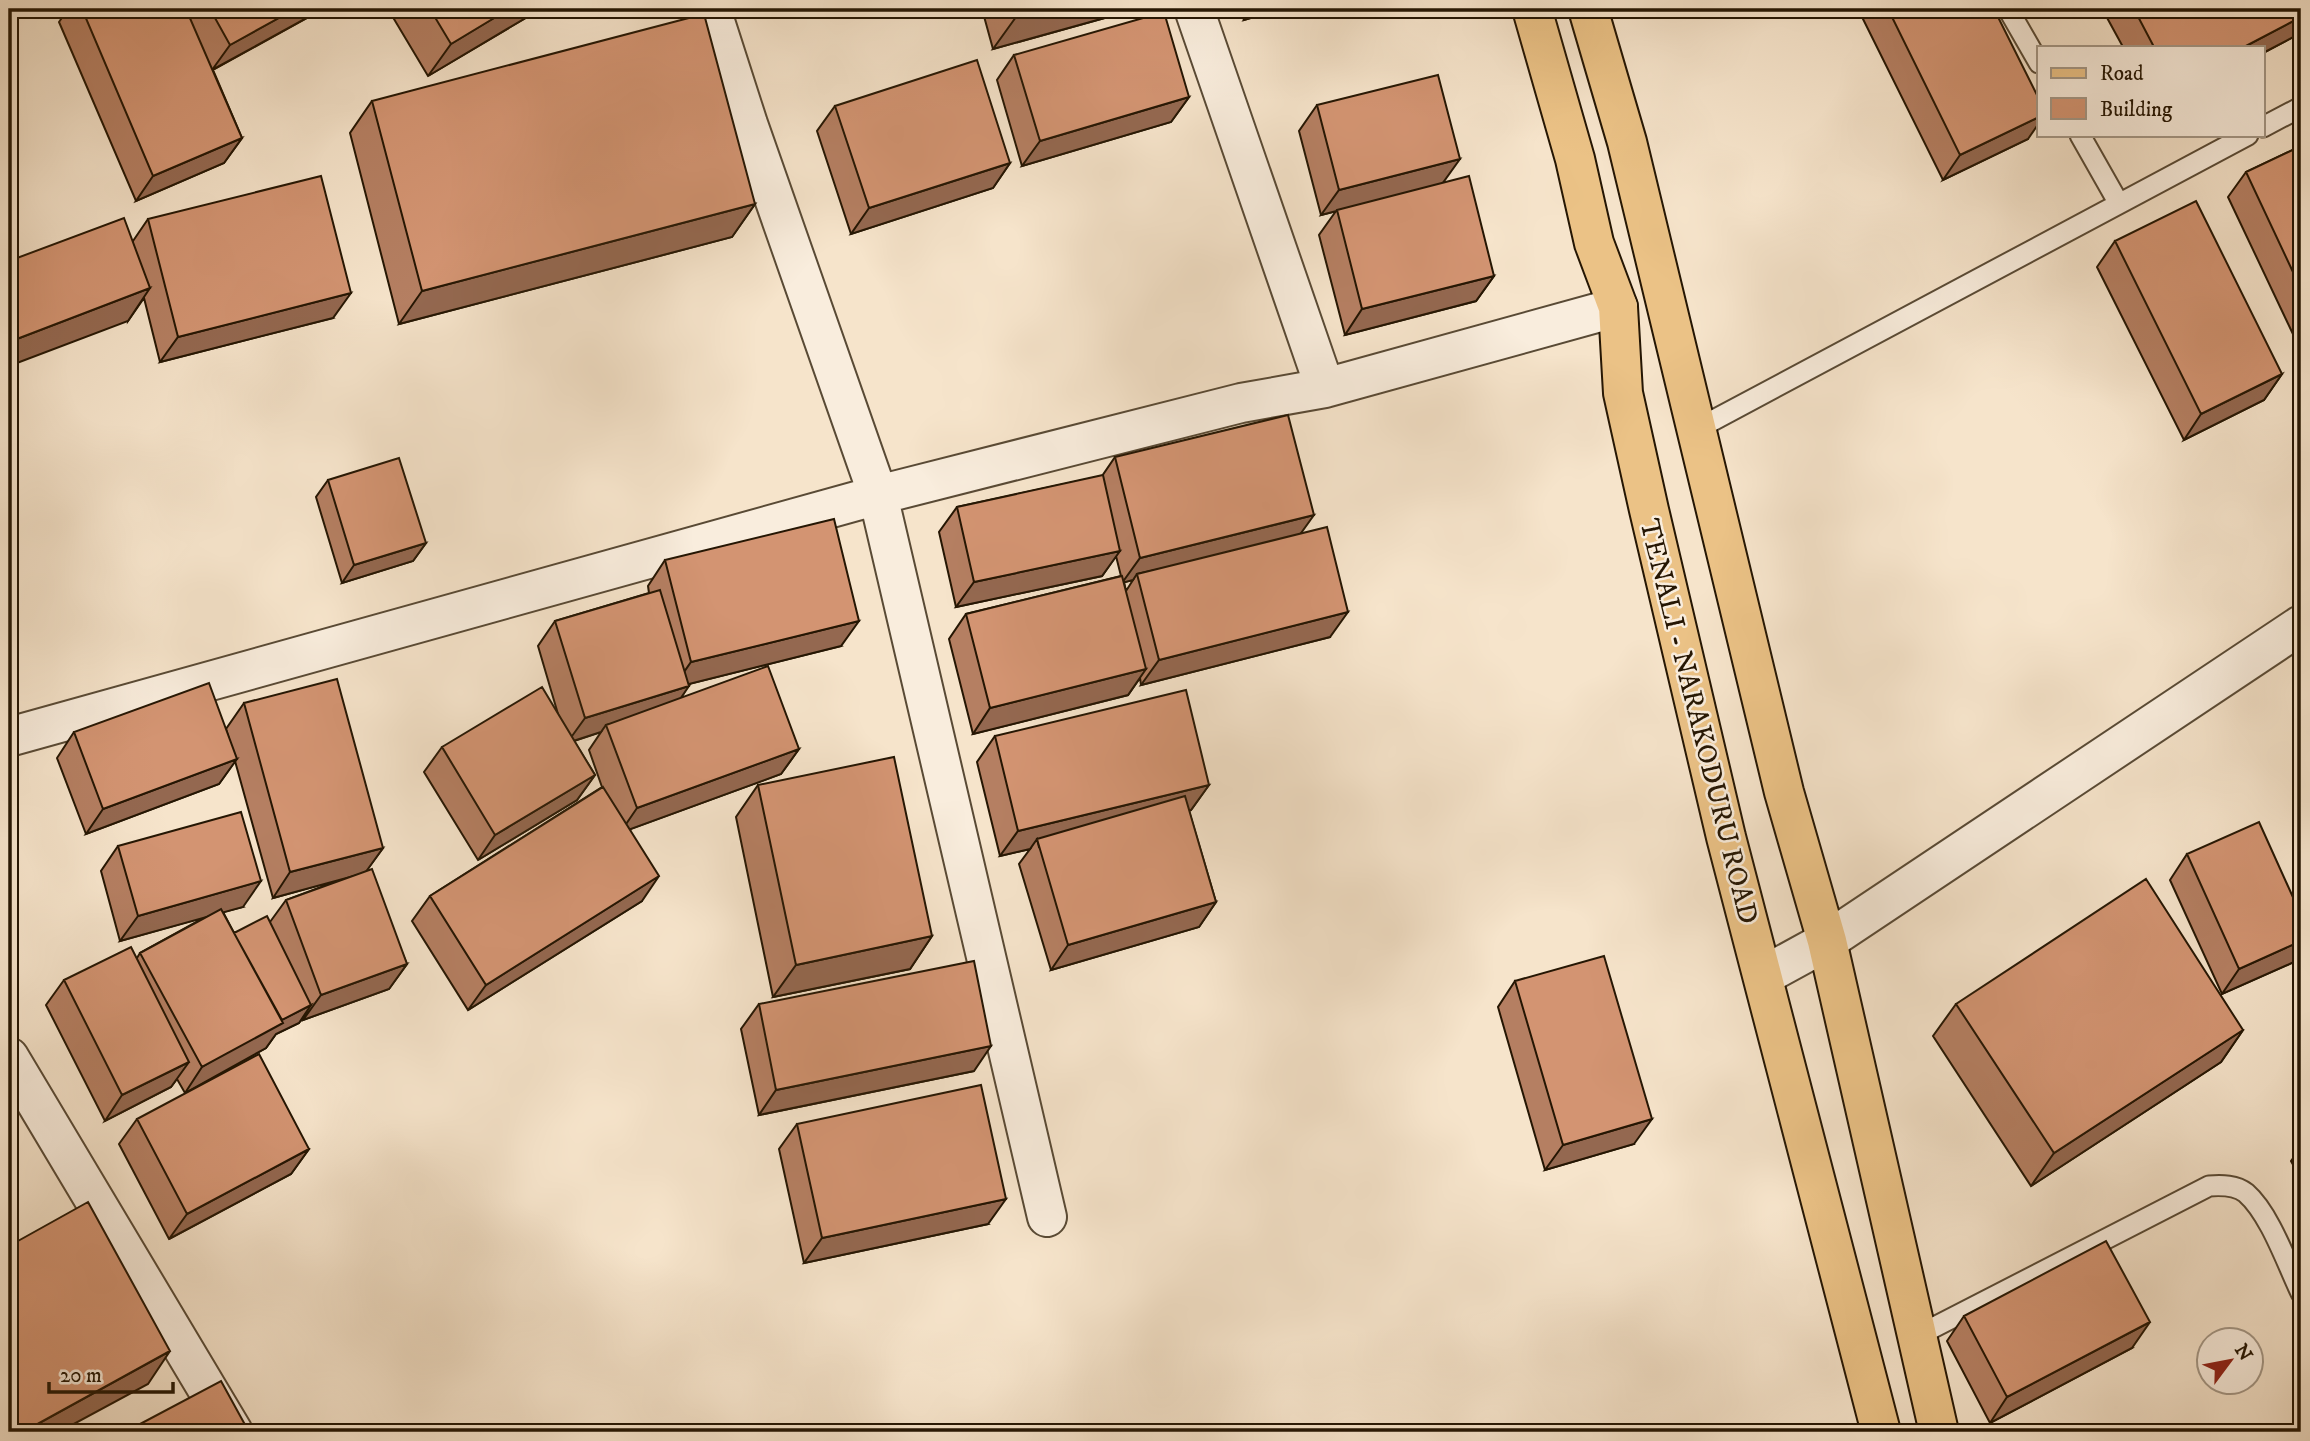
<svg xmlns="http://www.w3.org/2000/svg" width="2310" height="1441" viewBox="0 0 2310 1441" font-family="'IM FELL DW Pica',serif">
  <style>
    .lines { fill: none; stroke-linecap: round; stroke-linejoin: round }
    .lane-casing { stroke: #594a35; stroke-width: 23 }
    .street-casing { stroke: #594a35; stroke-width: 42 }
    .primary-casing { stroke: #251603; stroke-width: 42 }
    .lane { stroke: #f9eddd; stroke-width: 19 }
    .street { stroke: #f9eddd; stroke-width: 38 }
    .primary { stroke: #ebc286; stroke-width: 38 }
    .wall { fill: #b57f62; stroke: #251603; stroke-width: 2; fill-rule: evenodd }
    .shaded-wall { fill: #946850; stroke: #251603; stroke-width: 2 }
    .building { fill: #d39472; stroke: #251603; stroke-width: 2 }
    .labels { text-anchor: middle; stroke-width: 5; stroke-linejoin: round; paint-order: stroke }
    .street-label { font-size: 28px; fill: #251603; stroke: #f9eddd }
  </style>
  <rect width="100%" height="100%" fill="#f6e4cb"/>
  <filter id="stains"><feTurbulence type="fractalNoise" baseFrequency=".00286" numOctaves="4"/><feColorMatrix values="0 0 0 0 .2 0 0 0 0 .09 0 0 0 0 .02 0 0 0 .5 -.17"/></filter>
  <radialGradient id="worn" r=".72"><stop offset=".6" stop-color="#630" stop-opacity="0"/><stop offset="1" stop-color="#630" stop-opacity=".3"/></radialGradient>
  <g class="lines">
    <g class="lane-casing">
      <path id="lane" d="M2008,9L2039,63
        M2263,127L2301,107
        M2080,135L2118,202
        M1697,429L2248,135
        M1919,1335L2209,1186C2222,1185 2236,1185 2246,1193C2270,1214 2287,1264 2301,1293"/>
    </g>
    <g class="street-casing">
      <path id="street" d="M711,9L748,124L878,495L1047,1217
        M1194,9L1325,388
        M9,737L878,495L1241,403L1325,388L1618,307
        M1763,976L1827,941L2301,625
        M9,1057L233,1432"/>
    </g>
    <g class="primary-casing">
      <path id="primary" d="M1532,9L1575,159L1594,243L1618,307L1623,393L1649,510L1726,837L1881,1432
        M1588,9L1627,142L1784,792L1827,941L1939,1432"/>
    </g>
    <use href="#lane" class="lane"/>
    <use href="#street" class="street"/>
    <use href="#primary" class="primary"/>
  </g>
  <path class="wall" d="M68,9H323L213,70L242,138L224,163L136,201L59,22Z
    M388,9H536L534,13L428,76Z
    M982,9H1137L993,49Z
    M1240,9H1281L1244,20Z
    M1858,9H1994L2028,139L1943,180Z
    M2109,9H2301V33L2263,53V47H2123L2105,14Z
    M1014,55L1189,97L1171,122L1022,166L997,80Z
    M372,101L755,204L732,237L399,324L350,133Z
    M1317,105L1443,183L1494,276L1476,301L1345,335L1319,235L1336,211L1321,215L1299,131Z
    M835,106L1010,163L993,188L851,234L817,131Z
    M2301,146V351L2228,197L2246,172Z
    M148,219L333,318L160,362L144,298L128,321L133,241Z
    M2115,241L2282,374L2264,400L2184,440L2097,267Z
    M1115,457L1301,534L1330,637L1141,685L1140,678L1128,695L973,734L949,639L966,614L1121,576L1116,556L1102,576L956,607L939,532L957,507L1102,476ZM1133,580L1126,591L1124,582Z
    M328,480L426,543L413,561L342,583L316,497Z
    M665,560L841,646L689,684L681,698L799,749L781,774L630,829L642,901L468,1010L412,921L430,896L602,787L589,750L601,732L574,741L595,775L577,800L478,860L424,772L442,747L558,714L538,646L555,621L649,593L648,586Z
    M244,703L383,848L367,870L407,964L389,989L303,1020V1017L299,1023L276,1034L266,1048L185,1093L177,1079L171,1087L105,1121L46,1005L64,980L137,958L140,953L205,917L120,941L101,871L118,846L243,907L223,912L234,933L270,922L286,900L345,878L273,898L235,761L219,784L86,834L57,758L74,732L229,739L226,729Z
    M995,736L1209,785L1191,810L1189,811L1216,902L1199,927L1051,970L1019,864L1030,849L1000,856L977,762Z
    M758,785L932,936L910,969L773,997L736,817Z
    M2187,854L2301,941V951L2294,962L2222,994L2170,880Z
    M1515,981L1634,1144L1545,1170L1498,1007Z
    M759,1004L974,1071L759,1115L741,1029Z
    M1956,1004L2243,1030L2221,1062L2031,1186L1933,1036Z
    M137,1119L309,1149L291,1174L169,1239L119,1144Z
    M797,1124L988,1224L804,1263L779,1149Z
    M2301,1147V1179L2291,1161Z
    M1964,1316L2132,1348L1990,1423L1947,1341Z"/>
  <path class="shaded-wall" d="M295,9H323L212,70L230,45Z
    M509,9H536L534,13L428,76L451,44Z
    M1045,9H1137L993,49L1016,17Z
    M1252,9H1281L1244,20Z
    M2301,17V33L2263,53V47H2244Z
    M1189,97L1171,122L1022,166L1040,141Z
    M2039,117V123L2028,139L1943,180L1960,155Z
    M242,138L224,163L136,201L153,176Z
    M1460,159L1442,184L1321,215L1339,190Z
    M1010,163L993,188L851,234L869,208Z
    M755,204L732,237L399,324L422,291Z
    M1494,276L1476,301L1345,335L1362,309Z
    M150,288L128,321L9,366V342Z
    M351,293L333,318L160,362L178,337Z
    M2282,374L2264,400L2184,440L2201,414Z
    M1314,515L1296,540L1137,574L1133,580L1122,583L1140,558Z
    M15,536L9,545V539Z
    M426,543L413,561L342,583L354,565Z
    M1120,551L1102,576L956,607L974,582Z
    M1348,612L1330,637L1141,685L1159,660Z
    M859,621L841,646L673,688L691,662Z
    M1146,669L1128,695L973,734L990,708Z
    M689,686L672,711L606,725L601,732L567,743L585,718Z
    M799,749L781,774L620,833L637,808Z
    M237,759L219,784L86,834L103,809Z
    M595,775L577,800L478,860L495,835Z
    M1209,785L1191,810L1039,847L1037,839L1030,849L1000,856L1018,831Z
    M383,848L365,873L273,898L290,872Z
    M659,876L642,901L468,1010L486,985Z
    M261,881L243,907L120,941L138,916Z
    M1216,902L1199,927L1051,970L1068,945Z
    M932,936L910,969L773,997L796,965Z
    M2301,941V951L2294,962L2222,994L2239,969Z
    M407,964L389,989L303,1020L321,995Z
    M311,1005L299,1023L276,1034L266,1048L185,1093L202,1067L277,1022Z
    M2243,1030L2221,1062L2031,1186L2054,1153Z
    M991,1046L974,1071L759,1115L776,1090Z
    M189,1062L171,1087L105,1121L122,1095Z
    M1652,1119L1634,1144L1545,1170L1563,1145Z
    M309,1149L291,1174L169,1239L187,1214Z
    M1006,1199L988,1224L804,1263L822,1238Z
    M2150,1322L2132,1348L1990,1423L2007,1397Z
    M170,1351L148,1384L59,1432H23Z"/>
  <path class="building" d="M82,9H186L242,138L153,176Z
    M210,9H295L230,45Z
    M430,9H509L451,44Z
    M1013,9H1045L1016,17Z
    M1888,9H1994L2039,99V117L1960,155Z
    M2134,9H2301V17L2244,47H2154Z
    M1164,12L1189,97L1040,141L1014,55Z
    M704,14L755,204L422,291L372,101Z
    M977,60L1010,163L869,208L835,106Z
    M1438,75L1460,159L1339,190L1317,105Z
    M2301,146V289L2246,172Z
    M321,176L351,293L178,337L148,219Z
    M1469,176L1494,276L1362,309L1337,210Z
    M2196,201L2282,374L2201,414L2115,241Z
    M124,218L150,288L9,342V261Z
    M1288,415L1314,515L1140,558L1115,457Z
    M399,458L426,543L354,565L328,480Z
    M1103,475L1120,551L974,582L957,507Z
    M9,518L15,536L9,539Z
    M834,519L859,621L691,662L665,560Z
    M1327,527L1348,612L1159,660L1137,574Z
    M1122,576L1146,669L990,708L966,614Z
    M660,590L689,686L585,718L555,621Z
    M768,666L799,749L637,808L606,725Z
    M337,679L383,848L290,872L244,703Z
    M209,683L237,759L103,809L74,732Z
    M542,687L595,775L495,835L442,747Z
    M1186,690L1209,785L1018,831L995,736Z
    M894,757L932,936L796,965L758,785Z
    M603,787L659,876L486,985L430,896Z
    M1185,796L1216,902L1068,945L1037,839Z
    M241,812L261,881L138,916L118,846Z
    M2259,822L2301,915V941L2239,969L2187,854Z
    M372,869L407,964L321,995L286,900Z
    M2146,879L2243,1030L2054,1153L1956,1004Z
    M221,909L283,1023L202,1067L140,953Z
    M267,916L311,1005L282,1020L234,933Z
    M131,947L189,1062L122,1095L64,980Z
    M1604,956L1652,1119L1563,1145L1515,981Z
    M974,961L991,1046L776,1090L759,1004Z
    M259,1054L309,1149L187,1214L137,1119Z
    M981,1085L1006,1199L822,1238L797,1124Z
    M88,1202L170,1351L23,1432H9V1246Z
    M2106,1241L2150,1322L2007,1397L1964,1316Z
    M221,1381L249,1432H125Z"/>
  <g class="labels">
    <g class="street-label">
      <text transform="translate(1700 721) rotate(76)" y="10">TENALI - NARAKODURU ROAD</text>
    </g>
  </g>
  <rect width="2310" height="1441" fill="none" stroke="#f6e4cb" stroke-width="35"/>
  <rect x="10" y="10" width="2289" height="1420" fill="none" stroke="#251603" stroke-width="3.5"/>
  <rect x="18" y="18" width="2275" height="1406" fill="none" stroke="#251603" stroke-width="2"/>
  <rect x="2037" y="46" width="228" height="91" fill="#f9eddd" stroke="#a49786" stroke-width="2"/>
  <rect x="2051" y="68" width="35" height="10" fill="#ebc286" stroke="#a49786" stroke-width="2"/>
  <text x="2100" y="80" font-size="21" fill="#251603">Road</text>
  <rect x="2051" y="98" width="35" height="21" fill="#d39472" stroke="#a49786" stroke-width="2"/>
  <text x="2100" y="116" font-size="21" fill="#251603">Building</text>
  <g transform="translate(2230 1361) rotate(58)"><circle r="33" fill="#f9eddd" stroke="#a49786" stroke-width="2"/>
  <path d="M0-5L12 26L0 18L-12 26Z" fill="#8f2418"/>
  <text y="-10" font-size="19" font-weight="bold" text-anchor="middle" fill="#251603">N</text>
  </g>
  <path d="M49 1382v10h124v-10" fill="none" stroke="#251603" stroke-width="3.5"/>
  <text x="60" y="1382" font-size="21" fill="#251603" stroke="#f9eddd" stroke-width="5" paint-order="stroke">20 m</text>
  <rect width="100%" height="100%" filter="url(#stains)"/>
  <rect width="100%" height="100%" fill="url(#worn)"/>
</svg>
